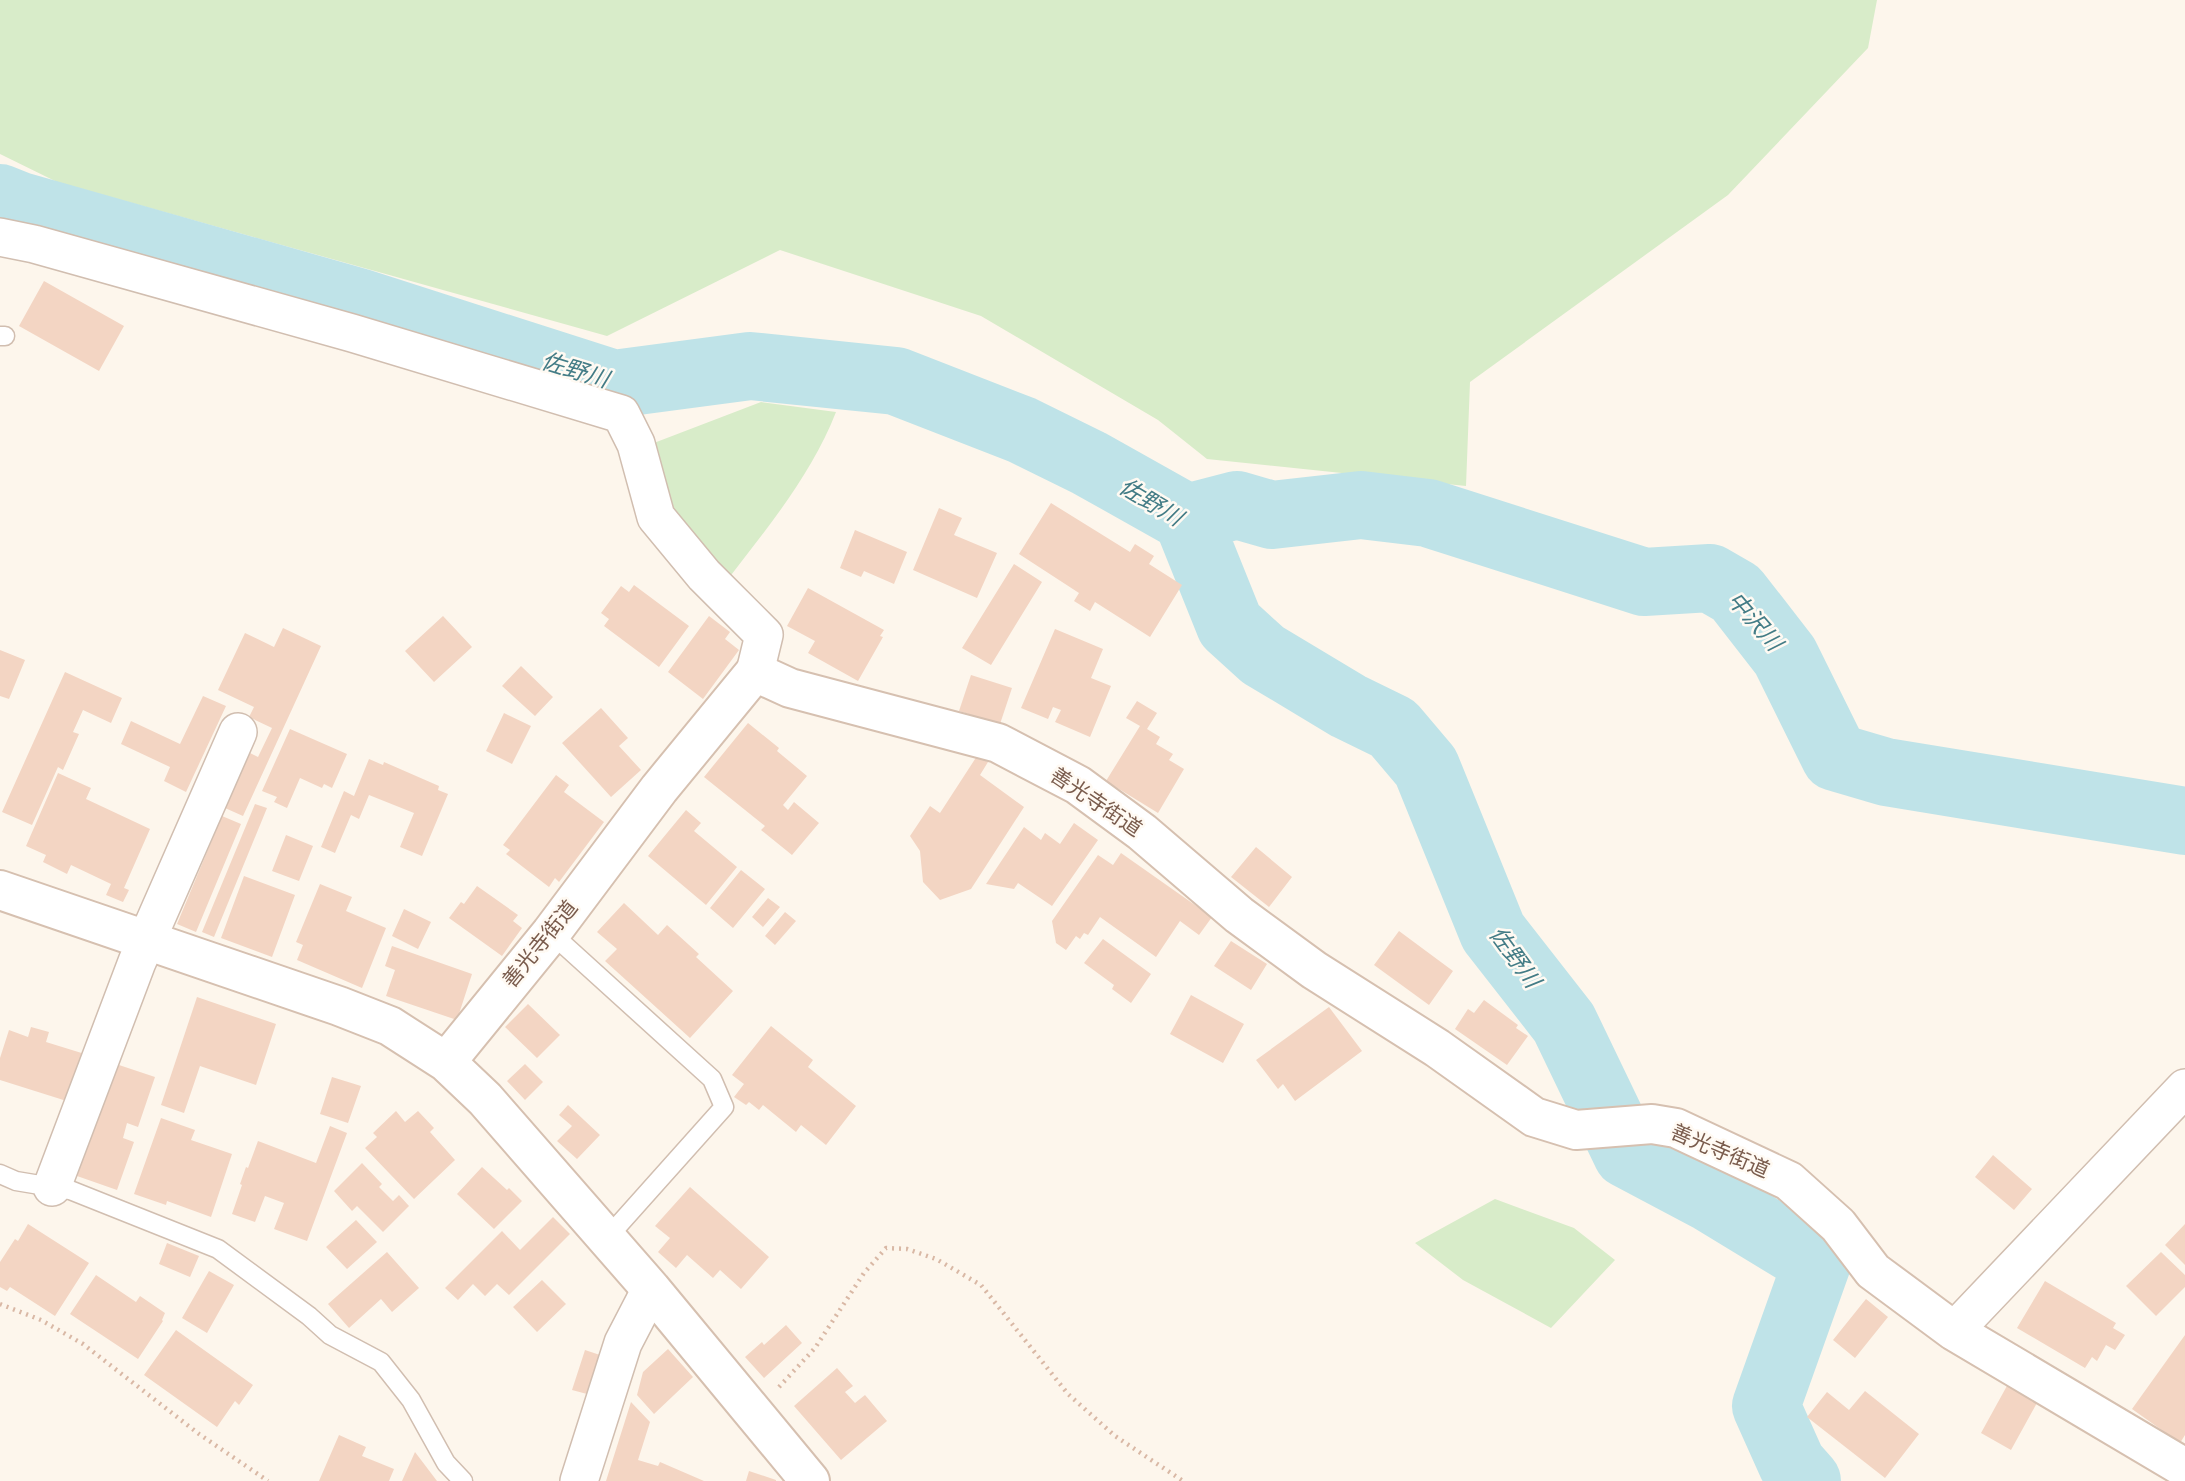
<svg xmlns="http://www.w3.org/2000/svg" width="2185" height="1481" viewBox="0 0 2185 1481" font-family="Commissioner,'Noto Sans JP',sans-serif">
  <style>
    .green { fill: #d8ecc9 }
    .lines { fill: none; stroke-linecap: round; stroke-linejoin: round }
    .river { stroke: #bfe3e8; stroke-width: 68 }
    .building { fill: #f3d5c3 }
    .lane-casing { stroke: #d1beb0; stroke-width: 21 }
    .street-casing { stroke: #d1beb0; stroke-width: 40 }
    .secondary-casing { stroke: #d6c0b0; stroke-width: 42 }
    .path { stroke: #d9b8a5; stroke-width: 4.5; stroke-dasharray: 2 5; stroke-linecap: butt }
    .lane { stroke: #fff; stroke-width: 18 }
    .street { stroke: #fff; stroke-width: 37 }
    .secondary { stroke: #fff; stroke-width: 38 }
    .labels { text-anchor: middle; stroke-width: 5; stroke-linejoin: round; paint-order: stroke }
    .street-label { font-size: 21px; fill: #7a5c4d; stroke: #fffaf3 }
    .water-label { font-size: 23px; font-style: italic; fill: #437c86; stroke: #fffaf3 }
  </style>
  <rect width="100%" height="100%" fill="#fdf6ec"/>
  <path class="green" d="M0,0H1877L1868,48L1728,195L1470,382L1466,486L1207,459L1158,420L981,316L780,250L607,336L57,182L0,154Z
    M761,402L836,412C811,476 767,528 725,583L665,512L646,446Z
    M1495,1199L1574,1228L1615,1260L1551,1328L1463,1280L1415,1243Z"/>
  <g class="lines">
    <path class="river" d="M0,198L20,206L358,302L614,384L750,366L896,381L1022,430L1089,463L1187,518L1230,625L1263,655L1348,706L1393,728L1426,767L1493,932L1564,1023L1627,1154L1710,1198L1817,1263L1766,1406L1792,1464L1807,1481
      M1187,518L1237,505L1272,515L1361,505L1428,513L1644,582L1710,578L1736,593L1785,656L1835,757L1886,772L2185,821"/>
  </g>
  <path class="building" d="M44,281L124,326L99,371L19,326Z
    M1051,503L1130,552L1135,544L1154,556L1149,564L1182,585L1150,637L1095,602L1090,611L1074,601L1079,593L1019,554Z
    M939,508L962,518L954,535L997,553L977,598L913,570Z
    M855,530L907,552L894,584L864,571L861,577L840,568Z
    M1014,564L1042,582L991,665L962,648Z
    M634,585L689,626L659,667L604,626L609,619L601,613L621,586L629,592Z
    M808,588L884,630L880,636L883,637L858,681L808,653L815,641L787,626Z
    M443,616L472,647L434,682L405,651Z
    M709,616L730,632L725,639L739,650L703,699L668,672Z
    M283,628L321,646L243,816L225,808L250,753L258,757L272,728L249,717L254,707L218,690L245,633L274,647Z
    M1055,629L1103,649L1091,678L1111,686L1090,737L1055,722L1061,710L1053,707L1048,719L1021,708Z
    M0,650L25,660L9,699L0,696Z
    M521,666L553,697L535,716L502,686Z
    M65,672L122,698L111,723L83,710L73,732L79,734L63,770L58,767L32,825L2,812Z
    M971,675L1012,688L1000,724L959,711Z
    M203,696L226,706L186,792L164,781L170,767L121,744L131,721L180,744Z
    M1137,701L1157,713L1147,729L1160,737L1156,744L1173,754L1169,760L1184,769L1158,813L1106,781L1140,726L1126,718Z
    M601,708L628,738L619,746L641,770L611,797L562,743Z
    M504,713L531,726L512,764L486,751Z
    M748,723L779,748L777,751L807,776L783,805L788,810L794,802L819,823L792,855L761,830L765,826L704,777Z
    M290,729L347,754L332,788L324,784L322,788L300,778L287,808L274,802L277,797L262,791Z
    M977,756L988,762L980,775L1024,807L971,889L940,900L923,882L920,851L910,836L930,806L940,813Z
    M369,759L383,765L384,762L439,786L438,790L448,794L422,856L400,847L414,813L369,795L359,819L351,815L335,853L321,847L344,791L354,796Z
    M58,773L91,788L86,799L150,829L124,888L129,890L123,902L106,895L111,884L71,865L67,874L43,862L46,855L26,846Z
    M556,775L569,785L564,792L604,822L559,882L555,878L549,887L506,854L510,850L503,845Z
    M255,804L267,808L214,937L202,932Z
    M686,810L701,823L694,831L737,867L706,905L648,856Z
    M222,816L241,824L196,932L177,924Z
    M1074,823L1098,840L1052,906L1018,883L1014,889L986,884L1024,827L1041,840L1045,833L1060,844Z
    M286,835L313,846L299,881L272,871Z
    M1256,847L1292,877L1269,907L1231,877Z
    M1121,853L1212,917L1199,935L1180,921L1156,957L1100,917L1088,935L1084,933L1080,939L1076,936L1066,950L1056,943L1052,921L1098,855L1113,865Z
    M741,870L765,889L733,928L710,908Z
    M244,876L295,895L272,957L221,938Z
    M320,884L352,897L346,911L386,928L362,988L297,960L303,945L296,942Z
    M477,886L518,915L513,921L522,928L502,956L449,918L461,902L464,904Z
    M768,898L780,907L763,927L752,917Z
    M624,903L658,935L667,925L699,954L696,957L733,991L690,1038L605,961L617,949L597,932Z
    M404,909L431,922L418,949L392,936Z
    M785,912L796,921L775,945L765,936Z
    M1399,931L1453,971L1429,1005L1374,965Z
    M1103,939L1151,974L1131,1003L1112,989L1114,985L1084,963Z
    M1231,941L1267,964L1251,990L1214,966Z
    M392,946L472,974L457,1020L386,996L395,970L385,966Z
    M1191,995L1244,1024L1223,1063L1170,1034Z
    M197,997L276,1024L256,1085L200,1066L184,1113L161,1105Z
    M1484,1000L1518,1025L1516,1028L1528,1036L1507,1065L1455,1029L1468,1009L1474,1013Z
    M528,1004L560,1035L537,1058L505,1027Z
    M1329,1007L1362,1051L1295,1101L1283,1084L1278,1089L1256,1060Z
    M771,1026L813,1060L808,1067L856,1106L826,1145L801,1125L796,1132L763,1105L759,1110L749,1102L746,1105L734,1097L744,1084L732,1075Z
    M31,1027L49,1032L46,1042L88,1055L73,1103L0,1080V1058L9,1030L28,1037Z
    M116,1064L155,1077L138,1127L127,1123L123,1138L134,1142L117,1190L77,1176Z
    M525,1064L543,1082L525,1100L507,1081Z
    M332,1077L361,1086L348,1123L320,1114Z
    M568,1105L600,1135L577,1159L557,1141L572,1126L559,1115Z
    M396,1111L405,1122L418,1111L434,1128L430,1132L455,1160L414,1199L365,1148L377,1137L373,1133Z
    M161,1118L195,1130L191,1140L232,1154L211,1217L167,1201L166,1205L134,1194Z
    M330,1126L347,1133L307,1241L274,1229L284,1203L265,1196L255,1222L232,1214L242,1185L240,1184L246,1167L248,1168L258,1141L316,1163Z
    M1993,1155L2032,1189L2014,1210L1975,1177Z
    M362,1163L382,1184L379,1187L393,1201L399,1195L409,1206L383,1232L357,1206L352,1211L334,1191Z
    M482,1167L507,1190L509,1188L522,1201L494,1229L457,1194Z
    M690,1187L769,1257L741,1289L720,1270L713,1278L687,1255L676,1268L658,1252L670,1238L655,1226Z
    M553,1217L570,1234L509,1295L497,1284L485,1296L473,1284L458,1300L445,1288L502,1231L520,1250Z
    M356,1220L377,1242L347,1269L326,1247Z
    M28,1224L89,1263L55,1316L10,1287L7,1291L0,1287V1262L15,1239L18,1241Z
    M2185,1224V1265L2165,1245Z
    M167,1243L199,1256L190,1277L159,1264Z
    M387,1252L419,1288L392,1312L381,1299L349,1328L328,1304Z
    M2161,1252L2185,1275V1287L2156,1316L2126,1286Z
    M209,1271L234,1285L207,1333L182,1318Z
    M96,1275L136,1302L140,1296L165,1313L162,1320L163,1321L138,1359L70,1314Z
    M542,1280L566,1304L537,1332L513,1307Z
    M2045,1281L2116,1323L2113,1328L2125,1335L2115,1350L2106,1345L2097,1361L2092,1357L2085,1368L2017,1328Z
    M1866,1299L1888,1317L1855,1358L1833,1340Z
    M786,1325L802,1343L764,1378L745,1357L762,1342L764,1345Z
    M176,1330L253,1385L239,1405L235,1401L217,1427L144,1375Z
    M2185,1335V1435L2180,1443L2132,1409Z
    M668,1349L693,1377L654,1414L637,1395L643,1372Z
    M585,1350L600,1355L587,1394L572,1390Z
    M837,1368L853,1386L845,1392L855,1403L865,1395L887,1421L841,1460L794,1406Z
    M2008,1384L2038,1401L2011,1450L1981,1433Z
    M1865,1391L1919,1434L1885,1478L1807,1417L1827,1392L1849,1410Z
    M631,1402L650,1422L638,1460L658,1466L660,1462L704,1481H606Z
    M339,1435L366,1447L362,1456L394,1469L389,1481H319Z
    M415,1452L437,1481H402Z
    M749,1471L776,1480V1481H746Z"/>
  <g class="lines">
    <g class="lane-casing">
      <path id="lane" d="M0,336H5
        M551,933L712,1079L724,1107L607,1238
        M0,1174L16,1181L70,1190L218,1249L309,1316L330,1335L381,1362L411,1400L446,1463L463,1481"/>
    </g>
    <g class="street-casing">
      <path id="street" d="M0,237L34,244L352,333L621,414L636,444L656,517L704,575L764,635L755,672
        M52,1187L137,962L238,732
        M1954,1331L2185,1088
        M579,1481L623,1343L651,1289"/>
    </g>
    <g class="secondary-casing">
      <path id="secondary" d="M0,890L339,1006L390,1026L446,1062L485,1099L651,1289L810,1481
        M446,1062L551,933L659,789L755,672L790,688L998,743L1078,785L1142,832L1239,915L1314,970L1437,1048L1534,1117L1576,1130L1652,1124L1676,1128L1789,1181L1838,1225L1873,1271L1954,1331L2185,1468"/>
    </g>
    <path class="path" d="M0,1304L41,1320L83,1344L199,1434L268,1481
      M779,1387L815,1348L864,1273L886,1248L907,1249L936,1259L981,1285L1068,1394L1115,1436L1183,1481"/>
    <use href="#lane" class="lane"/>
    <use href="#street" class="street"/>
    <use href="#secondary" class="secondary"/>
  </g>
  <g class="labels">
    <g class="street-label">
      <text transform="translate(1096 802) rotate(34)" y="7">善光寺街道</text>
      <text transform="translate(540 944) rotate(-51)" y="7">善光寺街道</text>
      <text transform="translate(1720 1151) rotate(23)" y="7">善光寺街道</text>
    </g>
    <g class="water-label">
      <text transform="translate(575 370) rotate(17)" y="8">佐野川</text>
      <text transform="translate(1151 502) rotate(31)" y="8">佐野川</text>
      <text transform="translate(1755 621) rotate(49)" y="8">中沢川</text>
      <text transform="translate(1515 957) rotate(54)" y="8">佐野川</text>
    </g>
  </g>
</svg>
